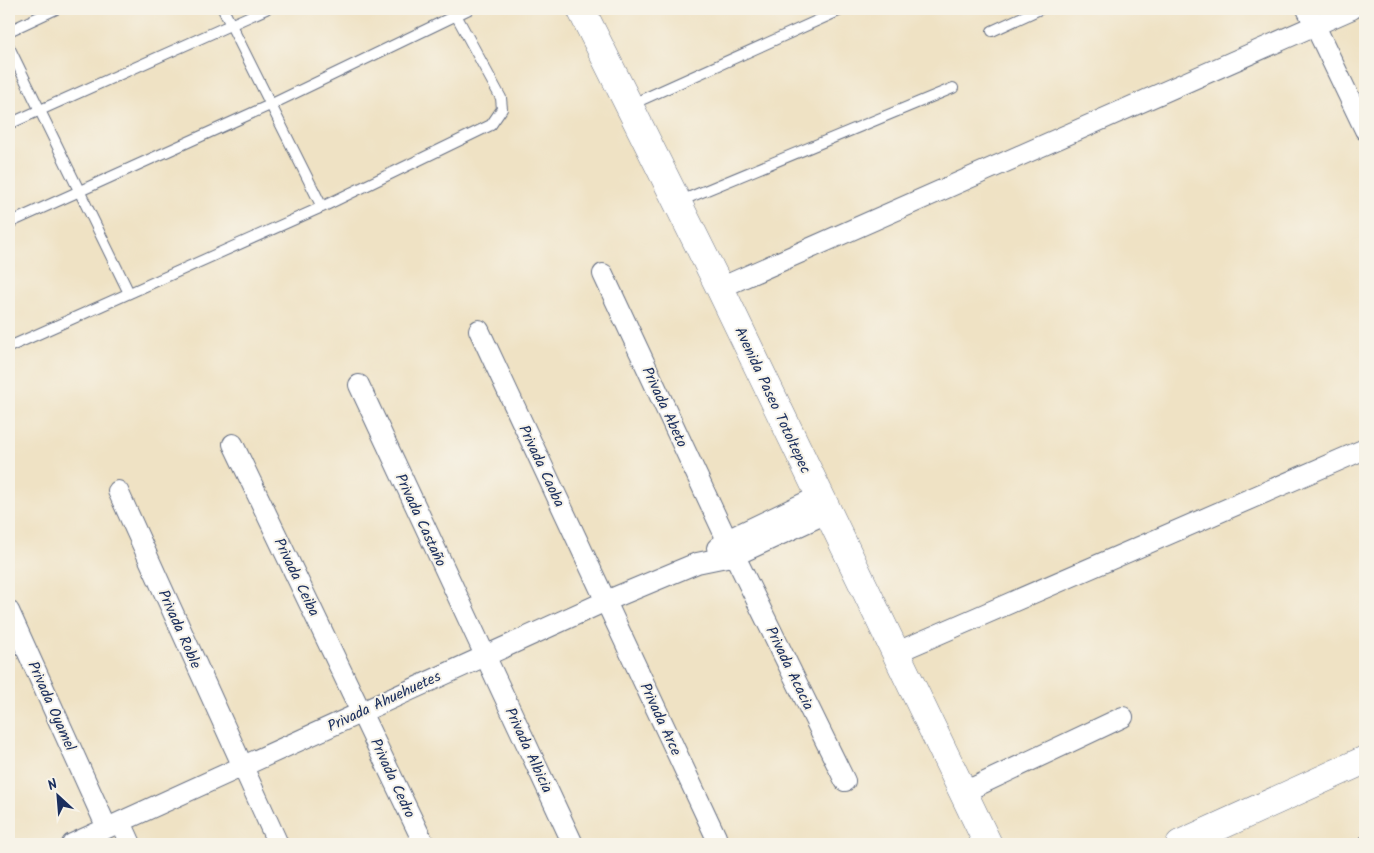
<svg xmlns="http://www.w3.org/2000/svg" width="1374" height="853" viewBox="0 0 1374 853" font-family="Kalam,sans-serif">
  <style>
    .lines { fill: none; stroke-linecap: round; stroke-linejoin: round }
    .lane-casing { stroke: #656e82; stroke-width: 12 }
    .street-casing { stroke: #656e82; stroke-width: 22 }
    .secondary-casing { stroke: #656e82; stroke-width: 29 }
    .lane { stroke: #fff; stroke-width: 10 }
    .street { stroke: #fff; stroke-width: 20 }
    .secondary { stroke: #fff; stroke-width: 28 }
    .rail { stroke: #1b2f5e; stroke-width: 4; stroke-dasharray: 8 4; stroke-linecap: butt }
    .labels { text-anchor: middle; stroke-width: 4; stroke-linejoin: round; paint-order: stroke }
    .street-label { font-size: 15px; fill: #1b2f5e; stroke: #f7f3e8 }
  </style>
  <rect width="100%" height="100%" fill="#f7f3e8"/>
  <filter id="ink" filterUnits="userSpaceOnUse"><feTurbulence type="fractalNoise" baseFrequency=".02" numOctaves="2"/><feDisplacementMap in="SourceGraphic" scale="10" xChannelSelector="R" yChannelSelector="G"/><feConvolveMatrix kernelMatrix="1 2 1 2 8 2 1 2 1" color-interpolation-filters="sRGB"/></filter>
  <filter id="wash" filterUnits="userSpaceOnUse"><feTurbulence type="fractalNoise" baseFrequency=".0096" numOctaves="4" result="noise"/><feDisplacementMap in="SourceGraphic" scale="20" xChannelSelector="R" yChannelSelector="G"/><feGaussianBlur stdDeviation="1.12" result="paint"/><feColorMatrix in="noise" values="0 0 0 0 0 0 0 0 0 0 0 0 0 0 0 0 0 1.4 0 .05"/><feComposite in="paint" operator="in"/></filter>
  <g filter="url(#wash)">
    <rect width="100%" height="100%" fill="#efe2c4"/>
  </g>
  <g filter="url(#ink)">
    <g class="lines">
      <g class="lane-casing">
        <path id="lane" d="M223,9L322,207
          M9,31L56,9
          M992,31L1040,9
          M9,47L129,293
          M630,105L843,9
          M9,124L266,9
          M678,202L953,88
          M9,223L270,105L469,9
          M9,347L322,207L491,125L502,109L501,98L456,15"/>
      </g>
      <g class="street-casing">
        <path id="street" d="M1307,9L1365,130
          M603,274L727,540L845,781
          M720,288L1352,9
          M479,330L716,837
          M359,385L573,844
          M233,444L424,844
          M118,491L278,844
          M717,548L727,540L819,496
          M9,611L107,828
          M895,653L1365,449
          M964,792L1123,717
          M121,822L131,844
          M72,844L606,601L697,563L736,555L827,513"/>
      </g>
      <g class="secondary-casing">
        <path id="secondary" d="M581,9L720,288L988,844
          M1180,844L1365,760"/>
      </g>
      <use href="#lane" class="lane"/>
      <use href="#street" class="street"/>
      <use href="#secondary" class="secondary"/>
      <path class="rail" d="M1350,844L1365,837"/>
    </g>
  </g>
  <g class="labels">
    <g class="street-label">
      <text transform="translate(773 400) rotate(65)" y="5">Avenida Paseo Totoltepec</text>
      <text transform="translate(665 407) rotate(65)" y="5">Privada Abeto</text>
      <text transform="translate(542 466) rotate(65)" y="5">Privada Caoba</text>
      <text transform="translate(421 520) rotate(65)" y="5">Privada Castaño</text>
      <text transform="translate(297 577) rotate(64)" y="5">Privada Ceiba</text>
      <text transform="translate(180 629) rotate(66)" y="5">Privada Roble</text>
      <text transform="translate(790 668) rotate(64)" y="5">Privada Acacia</text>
      <text transform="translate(384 701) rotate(-25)" y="5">Privada Ahuehuetes</text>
      <text transform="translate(52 706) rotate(66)" y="5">Privada Oyamel</text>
      <text transform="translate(661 719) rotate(65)" y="5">Privada Arce</text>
      <text transform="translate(529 750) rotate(65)" y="5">Privada Albicia</text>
      <text transform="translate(393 778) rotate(65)" y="5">Privada Cedro</text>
    </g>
  </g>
  <rect width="1374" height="853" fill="none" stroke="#f7f3e8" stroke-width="30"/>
  <g transform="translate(58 796) rotate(334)" stroke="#f7f3e8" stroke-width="4" paint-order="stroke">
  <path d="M0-4L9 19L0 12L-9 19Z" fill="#1b2f5e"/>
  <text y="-8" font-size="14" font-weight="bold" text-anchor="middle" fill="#1b2f5e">N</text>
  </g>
</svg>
